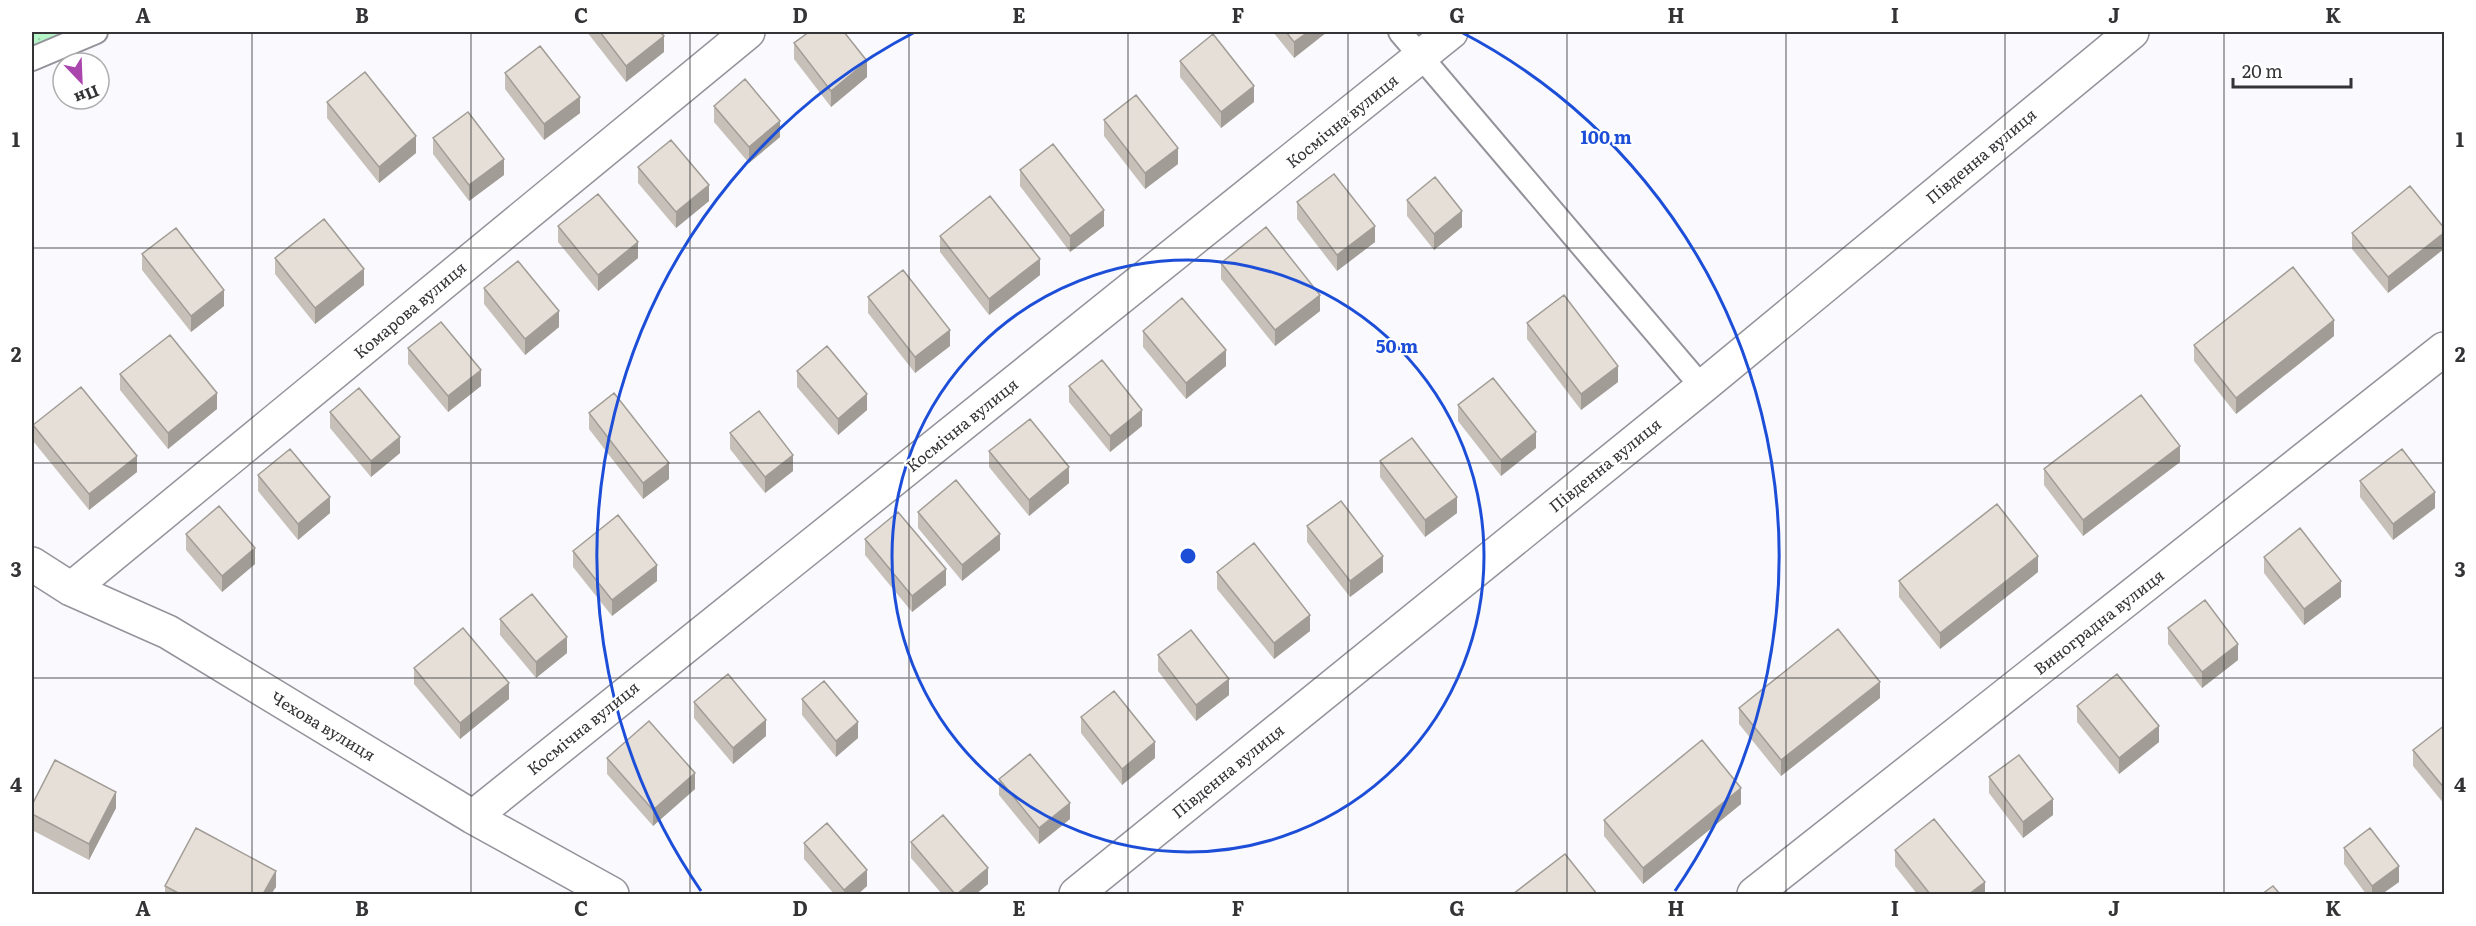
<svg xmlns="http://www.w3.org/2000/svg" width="2476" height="926" viewBox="0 0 2476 926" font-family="Literata,serif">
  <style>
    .grass { fill: url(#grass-dots) }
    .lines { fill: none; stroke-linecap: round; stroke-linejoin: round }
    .service-casing { stroke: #93939b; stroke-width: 26 }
    .minor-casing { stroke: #93939b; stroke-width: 36 }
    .service { stroke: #fff; stroke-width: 22 }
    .minor { stroke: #fff; stroke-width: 33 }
    .wall { fill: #c6c0b9 }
    .shaded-wall { fill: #a19c96 }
    .building { fill: #e6dfd7; stroke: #a19c96; stroke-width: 1.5 }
    .grid { fill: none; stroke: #343437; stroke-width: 1.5; stroke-opacity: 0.55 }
    .ring { fill: none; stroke: #1d4ed8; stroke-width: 3 }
    .labels { text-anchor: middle; stroke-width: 4.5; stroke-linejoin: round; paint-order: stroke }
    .street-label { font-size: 16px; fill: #343437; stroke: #fff }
    .centre { fill: #1d4ed8; stroke: #fff; stroke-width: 3 }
    .ring-label { font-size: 18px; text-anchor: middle; font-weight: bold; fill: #1d4ed8; stroke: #fff; stroke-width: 4.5; stroke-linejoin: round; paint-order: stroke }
    .neatline { fill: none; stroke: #343437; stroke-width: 2 }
    .grid-label { font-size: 20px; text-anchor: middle; font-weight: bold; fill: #343437 }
  </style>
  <defs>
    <pattern id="grass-dots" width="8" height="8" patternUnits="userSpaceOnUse" patternTransform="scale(1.5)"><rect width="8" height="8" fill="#b5f7c8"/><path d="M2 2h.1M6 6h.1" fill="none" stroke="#9cd4ac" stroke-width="1.8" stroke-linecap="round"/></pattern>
  </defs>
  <rect width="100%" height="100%" fill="#f9f9fe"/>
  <path class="grass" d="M32,32H96L32,59Z"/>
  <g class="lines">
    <g class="service-casing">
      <path id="service" d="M1400,32L1702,387
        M32,59L96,32"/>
    </g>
    <g class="minor-casing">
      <path id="minor" d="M32,564L71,589L168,632L473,817L612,894
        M71,589L748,32
        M473,817L1451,32
        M1076,894L1702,387L2132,32
        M1754,894L2444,349"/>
    </g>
    <use href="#service" class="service"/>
    <use href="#minor" class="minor"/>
  </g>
  <path class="wall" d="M587,32H660L664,52L626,82Z
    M1273,32H1327L1294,58Z
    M794,43L867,77L831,107L794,59Z
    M1180,61L1254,102L1221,128L1180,77Z
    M505,73L580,113L544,140L505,89Z
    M327,102L416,153L379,183L327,118Z
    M714,106L780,137L749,163L714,122Z
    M1104,120L1178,164L1145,189L1104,136Z
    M433,138L504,175L469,201L433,154Z
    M638,167L709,201L676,228L638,183Z
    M1020,170L1104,226L1070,252L1020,186Z
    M1407,200L1462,227L1434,250L1407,216Z
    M1297,202L1375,242L1337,271L1297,219Z
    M558,226L638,258L598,291L558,242Z
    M2445,229V248L2388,293L2352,249V233Z
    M940,236L1040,275L989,315L940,252Z
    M142,254L224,306L191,332L142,270Z
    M275,258L364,285L315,324L275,274Z
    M1221,263L1320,311L1275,346L1221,279Z
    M484,288L559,327L525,355L484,304Z
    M868,297L950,346L915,373L868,313Z
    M1527,323L1618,382L1581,410L1527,339Z
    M1143,331L1226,366L1186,399L1143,347Z
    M2334,336L2236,414L2194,361V345Z
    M408,348L481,386L448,412L408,364Z
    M797,371L867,410L838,435L797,387Z
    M120,374L217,409L168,449L120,390Z
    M1069,386L1142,426L1110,452L1069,402Z
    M1458,405L1536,448L1501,476L1458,421Z
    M330,412L400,453L371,477L330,428Z
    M589,413L669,479L643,499L589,429Z
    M33,425L137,472L89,510L33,441Z
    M730,433L793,471L765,493L730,449Z
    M989,451L1069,483L1029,516L989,467Z
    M1380,461L1457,513L1425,537L1380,477Z
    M2180,462L2083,536L2044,485V469Z
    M258,475L330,513L298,540L258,491Z
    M2360,481L2435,508L2393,540L2360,497Z
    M918,512L1000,550L962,581L918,528Z
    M1307,526L1383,572L1350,597L1307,542Z
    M186,534L255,564L222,592L186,550Z
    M865,539L946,585L912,612L865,555Z
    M573,551L657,581L612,616L573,567Z
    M2264,557L2341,597L2304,625L2264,573Z
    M1217,572L1310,631L1274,659L1217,589Z
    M2038,572L1940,649L1899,597V581Z
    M500,619L567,653L536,678L500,635Z
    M2168,628L2238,660L2202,688L2168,644Z
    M1158,655L1229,695L1196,721L1158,671Z
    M414,668L509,699L460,739L414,684Z
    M1880,698L1781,776L1739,724V708Z
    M802,699L858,738L836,757L802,715Z
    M694,702L766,736L733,764L694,718Z
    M2077,706L2159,742L2119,774L2077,722Z
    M1081,717L1155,758L1122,785L1081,733Z
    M2445,725V805L2413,766V750Z
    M607,758L695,789L653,826L607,774Z
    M1989,777L2053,815L2023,838L1989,793Z
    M999,779L1070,819L1039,844L999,795Z
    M1741,804L1643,884L1604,836V820Z
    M32,805L116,808L89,860L32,830Z
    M911,842L988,884L976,894H942L911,858Z
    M804,843L867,886L858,894H834L804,859Z
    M2344,848L2399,882L2382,894H2366L2344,864Z
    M1895,850L1985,894H1917L1895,866Z
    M165,886L276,887L271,894H165Z"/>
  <path class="shaded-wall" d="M1308,32H1327L1294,58V42Z
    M664,36V52L626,82V66Z
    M867,61V77L831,107V91Z
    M1254,86V102L1221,128V112Z
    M580,97V113L544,140V124Z
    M780,121V137L749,163V147Z
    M416,136V153L379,183V167Z
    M1178,148V164L1145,189V173Z
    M504,159V175L469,201V185Z
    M709,185V201L676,228V212Z
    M1104,210V226L1070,252V236Z
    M1462,211V227L1434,250V234Z
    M1375,226V242L1337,271V255Z
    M2445,232V248L2388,293V277Z
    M638,242V258L598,291V275Z
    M1040,259V275L989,315V299Z
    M364,269V285L315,324V308Z
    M224,290V306L191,332V316Z
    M1320,295V311L1275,346V330Z
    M559,311V327L525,355V339Z
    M2334,320V336L2236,414V398Z
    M950,330V346L915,373V357Z
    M1226,350V366L1186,399V383Z
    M1618,366V382L1581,410V394Z
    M481,370V386L448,412V396Z
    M217,393V409L168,449V433Z
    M867,394V410L838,435V419Z
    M1142,410V426L1110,452V436Z
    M1536,432V448L1501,476V460Z
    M400,437V453L371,477V461Z
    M2180,446V462L2083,536V520Z
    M793,455V471L765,493V477Z
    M137,456V472L89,510V494Z
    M669,463V479L643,499V483Z
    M1069,467V483L1029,516V500Z
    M2435,492V508L2393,540V524Z
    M330,497V513L298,540V524Z
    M1457,497V513L1425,537V520Z
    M1000,534V550L962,581V565Z
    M255,548V564L222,592V576Z
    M1383,556V572L1350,597V581Z
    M2038,556V572L1940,649V633Z
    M657,565V581L612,616V600Z
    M946,569V585L912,612V596Z
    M2341,581V597L2304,625V609Z
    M1310,615V631L1274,659V643Z
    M567,637V653L536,678V662Z
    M2238,644V660L2202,688V672Z
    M1229,679V695L1196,721V705Z
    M1880,682V698L1781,776V760Z
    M509,683V699L460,739V723Z
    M766,720V736L733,764V748Z
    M858,722V738L836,757V741Z
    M2159,726V742L2119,774V758Z
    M1155,742V758L1122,785V769Z
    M695,773V789L653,826V810Z
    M1741,788V804L1643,884V868Z
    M116,792V808L89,860V844Z
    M2053,799V815L2023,838V822Z
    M1070,803V819L1039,844V828Z
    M2399,866V882L2382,894H2372V886Z
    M988,868V884L976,894H957Z
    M867,870V886L858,894H844V890Z
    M276,871V887L271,894H263Z
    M1985,882V894H1969Z"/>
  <path class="building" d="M600,32H660L664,36L626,66Z
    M809,32H844L867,61L831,91L794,43Z
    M1286,32H1308L1294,42Z
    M1213,34L1254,86L1221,112L1180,61Z
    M540,46L580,97L544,124L505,73Z
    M365,72L416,136L379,167L327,102Z
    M745,79L780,121L749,147L714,106Z
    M1136,95L1178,148L1145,173L1104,120Z
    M468,112L504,159L469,185L433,138Z
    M671,140L709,185L676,212L638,167Z
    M1053,144L1104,210L1070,236L1020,170Z
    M1334,174L1375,226L1337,255L1297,202Z
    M1435,177L1462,211L1434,234L1407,200Z
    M2410,186L2445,229V232L2388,277L2352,233Z
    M598,194L638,242L598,275L558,226Z
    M990,196L1040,259L989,299L940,236Z
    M324,219L364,269L315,308L275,258Z
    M1266,227L1320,295L1275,330L1221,263Z
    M176,228L224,290L191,316L142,254Z
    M518,261L559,311L525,339L484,288Z
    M2293,267L2334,320L2236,398L2194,345Z
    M903,270L950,330L915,357L868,297Z
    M1564,295L1618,366L1581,394L1527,323Z
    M1182,298L1226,350L1186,383L1143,331Z
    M441,322L481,370L448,396L408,348Z
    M170,335L217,393L168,433L120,374Z
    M827,346L867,394L838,419L797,371Z
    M1102,360L1142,410L1110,436L1069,386Z
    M1493,378L1536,432L1501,460L1458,405Z
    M81,387L137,456L89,494L33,425Z
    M359,388L400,437L371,461L330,412Z
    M614,393L669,463L643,483L589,413Z
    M2141,395L2180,446L2083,520L2044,469Z
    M759,411L793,455L765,477L730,433Z
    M1030,419L1069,467L1029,500L989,451Z
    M1412,438L1457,497L1425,520L1380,461Z
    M290,449L330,497L298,524L258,475Z
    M2402,449L2435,492L2393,524L2360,481Z
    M956,480L1000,534L962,565L918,512Z
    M1341,501L1383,556L1350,581L1307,526Z
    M1997,504L2038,556L1940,633L1899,581Z
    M219,506L255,548L222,576L186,534Z
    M898,512L946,569L912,596L865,539Z
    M618,515L657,565L612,600L573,551Z
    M2300,528L2341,581L2304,609L2264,557Z
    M1254,543L1310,615L1274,643L1217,572Z
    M532,594L567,637L536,662L500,619Z
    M2205,600L2238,644L2202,672L2168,628Z
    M463,628L509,683L460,723L414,668Z
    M1838,629L1880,682L1781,760L1739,708Z
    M1191,630L1229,679L1196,705L1158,655Z
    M728,674L766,720L733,748L694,702Z
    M2117,674L2159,726L2119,758L2077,706Z
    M824,681L858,722L836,741L802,699Z
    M1114,691L1155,742L1122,769L1081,717Z
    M649,721L695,773L653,810L607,758Z
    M2445,725V789L2413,750Z
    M1702,740L1741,788L1643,868L1604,820Z
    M1030,754L1070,803L1039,828L999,779Z
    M2019,755L2053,799L2023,822L1989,777Z
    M55,760L116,792L89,844L32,814V805Z
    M943,815L988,868L957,894H955L911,842Z
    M1934,819L1985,882L1969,894H1930L1895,850Z
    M827,823L867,870L844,890L804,843Z
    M196,828L276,871L263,894H180L165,886Z
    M2370,828L2399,866L2372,886L2344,848Z
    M1565,854L1597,894H1513Z
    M2273,886L2280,894H2262Z"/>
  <path class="grid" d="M252,32V894M471,32V894M690,32V894M909,32V894M1128,32V894M1348,32V894M1567,32V894M1786,32V894M2005,32V894M2224,32V894M32,248H2444M32,463H2444M32,678H2444"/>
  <g class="ring">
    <circle cx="1188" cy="556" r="296"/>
    <path d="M701 891A591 591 0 0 1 915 32M1461 32A591 591 0 0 1 1675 891"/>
  </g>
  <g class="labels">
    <g class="street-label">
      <text transform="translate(1342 121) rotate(-39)" y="6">Космічна вулиця</text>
      <text transform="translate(1981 156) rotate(-40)" y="6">Південна вулиця</text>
      <text transform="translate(410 310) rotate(-40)" y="6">Комарова вулиця</text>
      <text transform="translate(962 425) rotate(-39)" y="6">Космічна вулиця</text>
      <text transform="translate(1605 465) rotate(-39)" y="6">Південна вулиця</text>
      <text transform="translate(2099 622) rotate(-38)" y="6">Виноградна вулиця</text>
      <text transform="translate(323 726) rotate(31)" y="6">Чехова вулиця</text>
      <text transform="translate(583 728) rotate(-39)" y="6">Космічна вулиця</text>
      <text transform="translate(1228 771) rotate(-39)" y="6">Південна вулиця</text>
    </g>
  </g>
  <circle cx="1188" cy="556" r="9" class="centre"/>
  <g class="ring-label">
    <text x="1606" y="144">100 m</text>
    <text x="1397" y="353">50 m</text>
  </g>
  <rect width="2476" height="926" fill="none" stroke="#ffffff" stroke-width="66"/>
  <g transform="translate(81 81) rotate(157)"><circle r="28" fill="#ffffff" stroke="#aeaeaf" stroke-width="1.5"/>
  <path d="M0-4.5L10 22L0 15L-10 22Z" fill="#a945ac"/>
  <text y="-9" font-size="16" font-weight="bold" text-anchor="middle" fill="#343437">Пн</text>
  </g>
  <path d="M2233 78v9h118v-9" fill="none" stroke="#343437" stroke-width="3"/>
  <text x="2242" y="78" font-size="18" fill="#343437" stroke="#ffffff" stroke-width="4.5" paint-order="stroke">20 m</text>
  <rect x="33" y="33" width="2410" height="860" class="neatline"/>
  <g class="grid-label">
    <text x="143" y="23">A</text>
    <text x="362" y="23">B</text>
    <text x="581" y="23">C</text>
    <text x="800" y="23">D</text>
    <text x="1019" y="23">E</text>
    <text x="1238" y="23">F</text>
    <text x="1457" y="23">G</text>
    <text x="1676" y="23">H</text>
    <text x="1895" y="23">I</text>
    <text x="2114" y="23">J</text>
    <text x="2333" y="23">K</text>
    <text x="16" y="147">1</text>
    <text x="2460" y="147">1</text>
    <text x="16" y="362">2</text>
    <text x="2460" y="362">2</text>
    <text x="16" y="577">3</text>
    <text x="2460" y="577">3</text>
    <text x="16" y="792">4</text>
    <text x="2460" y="792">4</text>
    <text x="143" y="916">A</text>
    <text x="362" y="916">B</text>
    <text x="581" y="916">C</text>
    <text x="800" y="916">D</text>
    <text x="1019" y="916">E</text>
    <text x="1238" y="916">F</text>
    <text x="1457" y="916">G</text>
    <text x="1676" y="916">H</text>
    <text x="1895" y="916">I</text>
    <text x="2114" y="916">J</text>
    <text x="2333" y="916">K</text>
  </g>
</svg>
